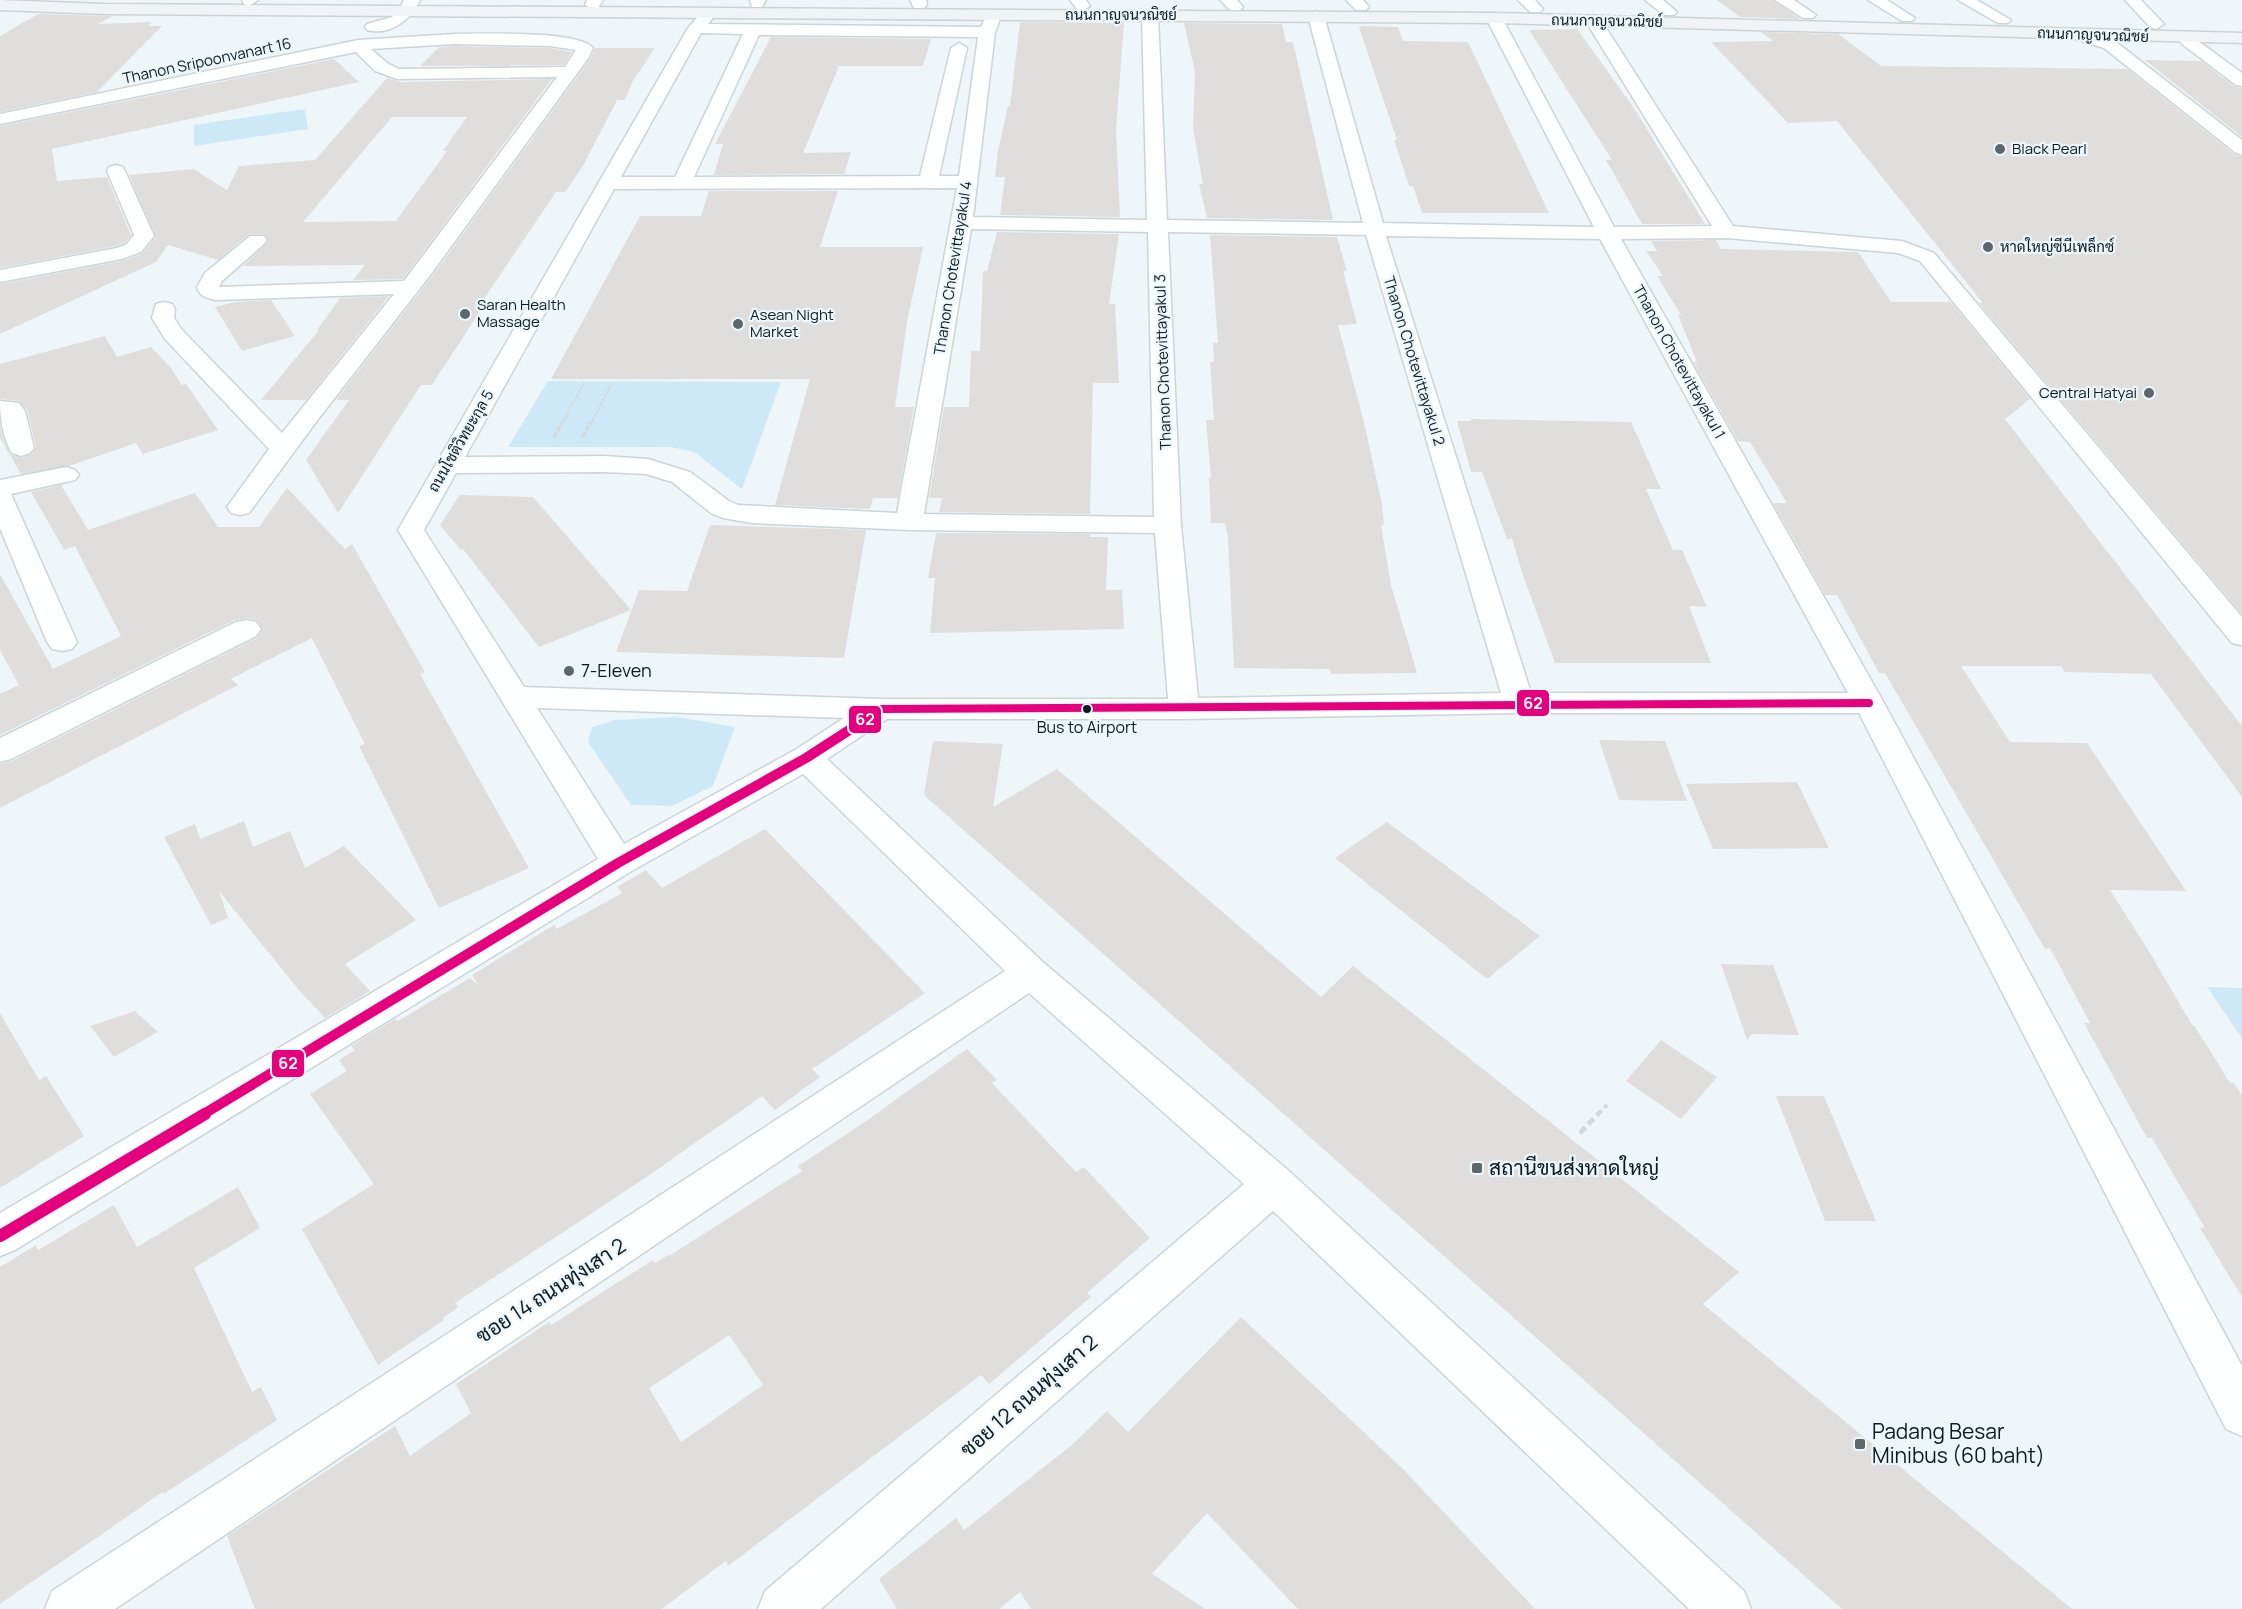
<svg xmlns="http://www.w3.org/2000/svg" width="2242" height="1609" viewBox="0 0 2242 1609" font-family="Manrope,Sarabun,sans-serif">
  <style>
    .green { fill: #cde9f7 }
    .building { fill: #dfdedd; fill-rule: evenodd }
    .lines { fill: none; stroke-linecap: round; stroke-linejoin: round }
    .minor-casing { stroke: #cbd4d8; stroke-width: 3 }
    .major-casing { stroke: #ced2d4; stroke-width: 3 }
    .path-far3 { stroke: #d6d8da; stroke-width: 2; stroke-dasharray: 3 1.5; stroke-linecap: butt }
    .path-far2 { stroke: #d6d8da; stroke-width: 3; stroke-dasharray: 5 2; stroke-linecap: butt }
    .path-far1 { stroke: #d6d8da; stroke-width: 4; stroke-dasharray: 7 3; stroke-linecap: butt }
    .path { stroke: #d6d8da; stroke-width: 5; stroke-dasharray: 8 4; stroke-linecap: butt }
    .minor { fill: #fdfefe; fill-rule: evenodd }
    .major { fill: #f0f4f6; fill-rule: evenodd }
    .bus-1-far2-casing { stroke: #ebf7fd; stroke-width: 11 }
    .bus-1-far1-casing { stroke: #ebf7fd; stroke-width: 14 }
    .bus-1-casing { stroke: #ebf7fd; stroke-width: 16 }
    .bus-1-far2 { stroke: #e5007d; stroke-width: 8 }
    .bus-1-far1 { stroke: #e5007d; stroke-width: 10 }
    .bus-1 { stroke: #e5007d; stroke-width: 12 }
    .poi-dot { fill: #5d666b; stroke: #ebf7fd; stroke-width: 2 }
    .bus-dot { fill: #0f191f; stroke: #ebf7fd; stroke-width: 2 }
    .labels { text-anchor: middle; stroke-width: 4.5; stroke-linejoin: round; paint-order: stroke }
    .far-street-label { font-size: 15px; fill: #0f191f; stroke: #ebf7fd }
    .far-poi-label { font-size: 15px; fill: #0f191f; stroke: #ebf7fd; text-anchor: start }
    .bus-label { font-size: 16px; fill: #0f191f; stroke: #ebf7fd }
    .poi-label { font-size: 18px; fill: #0f191f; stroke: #ebf7fd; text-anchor: start }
    .near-poi-label { font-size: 21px; fill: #0f191f; stroke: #ebf7fd; text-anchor: start }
    .near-street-label { font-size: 21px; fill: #0f191f; stroke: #ebf7fd }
    .line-badge { stroke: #ebf7fd; stroke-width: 2 }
    .badge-label { font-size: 16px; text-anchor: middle; font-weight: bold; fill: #fff }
  </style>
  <rect width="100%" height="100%" fill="#eff6f9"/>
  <path class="green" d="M305,109L308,129L194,146V125Z
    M548,381L781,382L742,489L694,452L671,447H508Z
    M677,717L735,727L713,786L672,806L631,805L588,742L592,727L616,720Z
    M2207,987L2242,988V1038Z"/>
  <path class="building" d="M1717,0H1773L1800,19L1740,17Z
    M38,14L112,16L98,24L152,22L148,26H162L97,92L0,112V36Z
    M1020,22L1124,23L1116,130L1120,217L1000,215L1005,177H995L998,151L1008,106H1010Z
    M1184,23L1282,24L1286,42H1293L1333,220L1207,218L1199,184H1203L1193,128L1195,72Z
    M1362,26L1398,27L1403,41L1468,42L1549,213H1422L1413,186H1409L1394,140H1397L1359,27Z
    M1577,29L1634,108L1705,224H1642L1606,160H1612L1529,30Z
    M1761,32L1838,34L1881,66L2127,69L2235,155L2242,157V614L1979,303H1983L1837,121L1788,123L1711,42L1773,41Z
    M771,37L931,39L923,66H839L803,153L851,152L844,174L714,175L723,144H715Z
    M454,46L550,48L572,52L564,65L420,66L439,47Z
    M595,48H655L633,81L625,100H617L583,166L565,192H556L482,302H486L432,385H421L338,513L306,460L349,400H336L433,275L591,58Z
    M334,59L359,82L52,149L57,181L107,177L131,235L126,242L116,246L0,268V126Z
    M2145,60L2201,61L2235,87L2242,88V137Z
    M387,78L401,82L552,79L403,279L353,280L365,265L243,266L269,241L264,234H249L218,260L168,245L156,262L0,334V284L123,261L142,254L156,237L129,175L194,169L227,190L239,166L315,160ZM392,117H467L443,151H447L396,221L303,222Z
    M709,191H838L820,247H923L907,322L895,407H914L898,498H873L870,509L775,505L810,379H551L640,216H701Z
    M997,232L1119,234L1109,304H1115L1119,383H1093L1090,514L939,512L942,498H929L944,407H969L971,351H980L983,271H987Z
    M1210,235L1337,237L1347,271H1343L1357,324L1338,325L1364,422L1382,504L1384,525H1381L1391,585L1417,673L1331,674L1330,669L1234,668L1228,538L1225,523H1211L1209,478H1211L1206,420H1214L1210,362H1214L1213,343H1218Z
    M1716,240L1721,249L1858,252L1891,302H1951L2030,399L2005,419L2242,726V797L2151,674L2065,672L2061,666H1961L2010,742L2087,743L2186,891L2110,890L2147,948L2192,1025H2194L2230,1083H2234L2242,1096V1297L2200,1228H2205L2152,1138H2147L2084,1023H2090L2050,948L2045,949L1885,673H1879L1837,595H1825L1773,503H1787L1750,442L1738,441L1693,362H1697L1678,315H1681L1657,276H1663L1646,251H1657L1651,241Z
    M389,296L306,400H261L319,330H317L340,298Z
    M271,300L295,336L242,351L215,307L236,302Z
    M105,336L117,357L151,347L170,367L182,385L186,384L218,430L143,454L136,443L69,466L21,474L0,438V425L4,442L11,455L22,458L32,454L36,447L27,410L19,401L0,399V364Z
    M1471,419L1631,422L1661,489H1646L1673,550H1682L1707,607L1689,606L1711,663H1555L1523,575L1512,539H1507L1482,472H1471L1457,421H1471Z
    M61,485L88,530L195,493L218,527H259L287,488L345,549L352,544L425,672L420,674L529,868L439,908L359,746L365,744L312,638L231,679L238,685L0,808V764L12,761L257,638L263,629L256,620L246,618L235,620L0,735V694L19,685L0,650V574L53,669L121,636L75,546L64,550L31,492Z
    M460,495L533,497L631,610L539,647L463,549L461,550L440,525Z
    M710,525L866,530L844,658L616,652L639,590L687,591Z
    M936,533L1090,534V537H1108L1106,590H1122L1124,629L930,633L935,578H928Z
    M1599,740L1665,741L1687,801L1619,800Z
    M933,741L1003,744L993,807L1057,769L1321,997L1353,966L1739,1272L1703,1304L2072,1609H1842L924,795Z
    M1797,782L1829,848L1713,849L1686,784Z
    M244,821L253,847L290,831L305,868L344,846L416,920L345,964L370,991L325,1018L298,989L219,891L228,918L211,925L164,837L195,824L200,839Z
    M1387,822L1540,936L1487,979L1335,858Z
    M765,829L925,993L812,1069L820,1077L775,1110L762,1096L645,1178L455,1303L458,1307L443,1318L444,1320L378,1365L302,1229L374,1184L310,1094L347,1071L339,1060L355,1050L351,1046L395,1019L398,1021L470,978L478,985L472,975L554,925L557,929L622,893L617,887L646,870L662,888Z
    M1721,964L1773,965L1799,1035L1752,1034L1747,1040Z
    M135,1011L158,1032L114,1057L90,1026Z
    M0,1013L39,1080L46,1076L84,1136L0,1188Z
    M1661,1040L1717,1077L1681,1119L1626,1081Z
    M967,1049L997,1080L992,1083L1076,1172L1084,1167L1150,1238L1087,1293L1091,1297L989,1384L981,1375L728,1566L726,1561L662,1609H255L227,1536L395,1426L410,1456L471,1413L456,1384L549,1322L551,1325L653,1260L655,1263L668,1255L669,1256L802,1171L798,1166L866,1121ZM729,1335L763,1385L681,1442L649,1388Z
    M1776,1096H1824L1876,1221H1825Z
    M238,1187L260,1228L194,1268L252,1392L261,1387L277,1420L164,1494L163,1492L0,1604V1267L36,1245L38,1250L114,1205L137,1247Z
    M1241,1317L1403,1469L1535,1609H1298L1207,1513L1152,1574L1205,1609H1031L1020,1592L999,1609H897L879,1579L956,1518L964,1530L1072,1445L1107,1411L1128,1432Z"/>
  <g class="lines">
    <g class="minor-casing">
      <path id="minor" d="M242,0H258L249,6L244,4Z
        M404,0H420C411,20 390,36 367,30L365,27L367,24L392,17L399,10Z
        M587,0H603L598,8L593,10L585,5Z
        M750,0H766L762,7H752Z
        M910,0H926L927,5L924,8H914Z
        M1070,0H1086L1090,6L1082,11L1077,9Z
        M1220,0H1237L1243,7L1240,10H1230Z
        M1346,0H1363L1369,7L1366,10H1356Z
        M1518,0H1535L1543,9L1540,12H1530Z
        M1645,0H1663L1677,12L1674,15H1664Z
        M1775,0H1794L1816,15L1813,18H1803Z
        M1868,0H1887L1915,18L1912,21H1902Z
        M1958,0H1977L2011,20L2008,23H1998Z
        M2125,0H2141L2164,24L2156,29L2150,27Z
        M708,9L716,14L708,24L981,27L989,11H999L1002,14L995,32L973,217L1147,220L1142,15L1145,12H1155L1158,15L1167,220L1363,223L1308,16L1316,11L1324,16L1383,223L1594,227L1486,18L1494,13L1502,18L1614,227L1712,226L1585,20L1593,15L1601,20L1733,226L1902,241L1934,253L2242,617V645L2232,643L1920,261L1898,253L1726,238L1621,239L1884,703L2242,1366V1436L2226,1429L1859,713H1519L1184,719H887L827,759L1044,963L1289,1171L1744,1591L1751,1609H1689L1273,1211L821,1609H758L765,1591L1244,1184L1029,993L115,1609H45L52,1591L1005,971L803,774L630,872L15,1250L0,1256V1213L598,859L398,530L688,28L703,11ZM701,33L743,34L675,177H621ZM759,35L978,37L959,176H939L967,48L959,43L951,48L920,176L694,177ZM957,188L897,513L738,505L729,501L690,472L648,459L604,456L465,457L614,189ZM971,229L1148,232L1154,517L924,514ZM1168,232L1366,235L1501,693L1198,698L1181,525ZM1386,236L1600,239L1848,693H1531ZM604,472L646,474L672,482L711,513L723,518L751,523L909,530L1155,533L1168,699H881L524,687L424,530L456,473ZM537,708L844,718L795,750L624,844Z
        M2075,29L2116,42L2242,140V155L2236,153L2104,48L2069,37L2067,34L2069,31Z
        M454,34C479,34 579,30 593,48L589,57L431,274L316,422L249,513L240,515L231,513L227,507L269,449L165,339L152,318L156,304L164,302L172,304L175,309L174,318L182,330L282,433L394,294L216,300C207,298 200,297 197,287L205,273L250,236H264L267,240L264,244L222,281L219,287L404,281L557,77L397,79L375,71L356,52L0,124V114L358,40ZM454,44L550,46L576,50L565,67L399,69L387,63L371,49Z
        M2188,36L2194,38L2242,73V86L2236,85L2182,44L2180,41L2182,38Z
        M116,165L123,167L125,171L154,236L141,252L122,259L0,282V270L117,248L127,244L134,235L107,171L109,167Z
        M0,401L19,403L25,411L34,448L30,453L21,456L12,453C3,440 0,415 0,401Z
        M66,467L75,470L79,475L75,480L11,494L77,642L72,649L62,651L52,649L47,642L0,528V480Z
        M246,620L256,622L261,629L256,636L11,759L0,762V738L236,622Z"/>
    </g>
    <g class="major-casing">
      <path id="major" d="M0,0L103,4L1494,13L2242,33V43L1494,23L103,14L0,10Z"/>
    </g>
    <path class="path-far3" d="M561,425L584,383
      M590,425L612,383"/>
    <path class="path-far2" d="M554,437L562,423
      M583,437L590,423"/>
    <path class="path-far1" d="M1597,1115L1607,1105"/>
    <path class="path" d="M1580,1133L1598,1114"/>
    <use href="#minor" class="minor"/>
    <use href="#major" class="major"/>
    <g class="bus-1-far2-casing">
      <path id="bus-1-far2" d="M852,728L881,709C1210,709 1540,703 1869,703"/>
    </g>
    <g class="bus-1-far1-casing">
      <path id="bus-1-far1" d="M202,1115L618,863L806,758L854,727"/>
    </g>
    <g class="bus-1-casing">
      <path id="bus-1" d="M0,1236L205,1114"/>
    </g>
    <use href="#bus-1-far2" class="bus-1-far2"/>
    <use href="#bus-1-far1" class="bus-1-far1"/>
    <use href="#bus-1" class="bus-1"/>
  </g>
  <g class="poi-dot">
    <circle cx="2000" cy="149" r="6"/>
    <circle cx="1988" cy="247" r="6"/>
    <circle cx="465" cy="314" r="6"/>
    <circle cx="738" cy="324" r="6"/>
    <circle cx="2149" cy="393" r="6"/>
    <circle cx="569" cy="671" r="6"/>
    <rect x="1471" y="1162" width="12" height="12" rx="3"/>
    <rect x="1854" y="1438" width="12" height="12" rx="3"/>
  </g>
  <circle class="bus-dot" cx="1087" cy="709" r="5"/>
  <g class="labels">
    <g class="far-street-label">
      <text x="1121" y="20">ถนนกาญจนวณิชย์</text>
      <text transform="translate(1607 21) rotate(1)" y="5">ถนนกาญจนวณิชย์</text>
      <text transform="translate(2093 35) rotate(2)" y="5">ถนนกาญจนวณิชย์</text>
      <text transform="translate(207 61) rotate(-12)" y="5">Thanon Sripoonvanart 16</text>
      <text transform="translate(953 268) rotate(-81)" y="5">Thanon Chotevittayakul 4</text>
      <text transform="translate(1414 361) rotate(73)" y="5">Thanon Chotevittayakul 2</text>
      <text transform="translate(1163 362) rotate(-92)" y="5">Thanon Chotevittayakul 3</text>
      <text transform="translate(1679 362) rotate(61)" y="5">Thanon Chotevittayakul 1</text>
      <text transform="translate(461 441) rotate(-60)" y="5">ถนนโชติวิทยะกุล 5</text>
    </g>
    <g class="far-poi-label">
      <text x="2012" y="154">Black Pearl</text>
      <text x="2000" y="252">หาดใหญ่ซีนีเพล็กซ์</text>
      <text x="477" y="310">Saran Health<tspan x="477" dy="17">Massage</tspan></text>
      <text x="750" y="320">Asean Night<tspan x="750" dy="17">Market</tspan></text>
      <text x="2137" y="398" text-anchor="end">Central Hatyai</text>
    </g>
    <g class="bus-label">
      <text x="1087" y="733">Bus to Airport</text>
    </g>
    <g class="poi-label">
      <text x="581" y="677">7-Eleven</text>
    </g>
    <g class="near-poi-label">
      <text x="1489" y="1175">สถานีขนส่งหาดใหญ่</text>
      <text x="1872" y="1439">Padang Besar<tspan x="1872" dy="24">Minibus (60 baht)</tspan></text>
    </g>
    <g class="near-street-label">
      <text transform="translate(551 1291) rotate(-33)" y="7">ซอย 14 ถนนทุ่งเสา 2</text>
      <text transform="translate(1029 1396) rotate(-41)" y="7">ซอย 12 ถนนทุ่งเสา 2</text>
    </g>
  </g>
  <g class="line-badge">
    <rect x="1516" y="689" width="34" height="28" rx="6" fill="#e5007d"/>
    <rect x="848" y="705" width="34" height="29" rx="6" fill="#e5007d"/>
    <rect x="271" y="1049" width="34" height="29" rx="6" fill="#e5007d"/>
  </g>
  <g class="badge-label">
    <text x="1533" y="709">62</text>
    <text x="865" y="725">62</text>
    <text x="288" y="1069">62</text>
  </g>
</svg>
